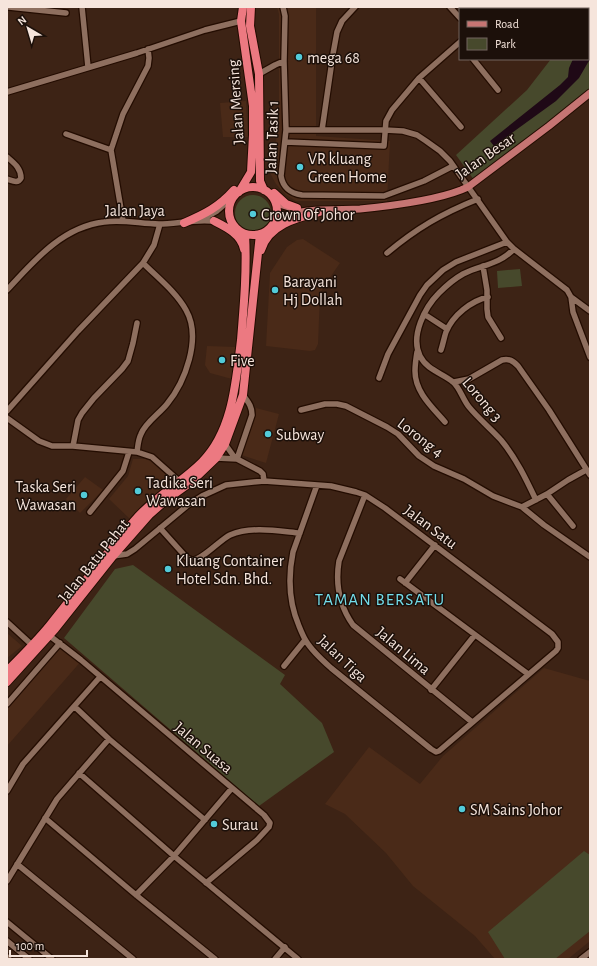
<svg xmlns="http://www.w3.org/2000/svg" width="597" height="966" viewBox="0 0 597 966" font-family="'Alegreya Sans',sans-serif">
  <style>
    .built { fill: #4a2a18 }
    .green { fill: #47492c }
    .water { fill: #1f0916 }
    .lines { fill: none; stroke-linecap: round; stroke-linejoin: round }
    .minor-casing { stroke: #230c01; stroke-width: 8 }
    .major-casing { stroke: #230c01; stroke-width: 9 }
    .highway-casing { stroke: #230c01; stroke-width: 10 }
    .minor { stroke: #8e6f5f; stroke-width: 5.5 }
    .major { stroke: #c67573; stroke-width: 7 }
    .highway { stroke: #ec7981; stroke-width: 8 }
    .poi-dot { fill: #52cbd9; stroke: #1c100a; stroke-width: 1.5 }
    .labels { text-anchor: middle; stroke-width: 3; stroke-linejoin: round; paint-order: stroke }
    .poi-label { font-size: 16px; fill: #f6e5dc; stroke: #1c100a; text-anchor: start }
    .street-label { font-size: 16px; fill: #f6e5dc; stroke: #1c100a }
    .neighbourhood-label { font-size: 17px; letter-spacing: 1px; fill: #73ddea; stroke: #1c100a }
  </style>
  <rect width="100%" height="100%" fill="#3d2315"/>
  <path class="built" d="M277,7H316V136L390,141L387,201H296L286,195L276,184L270,173L279,124V14Z
    M246,101L248,137H223L220,103Z
    M303,239L340,263L324,286L320,294L318,344L315,350L310,351L266,346L270,273L287,247L297,240Z
    M207,346L236,347L232,379L210,373L205,365Z
    M256,408L279,414L266,463L241,455Z
    M133,459H145L157,463L169,475L171,481L166,487L155,495L130,519L109,499L128,476Z
    M85,477L103,490L80,513L66,499Z
    M7,633L22,646L7,658Z
    M62,643L83,659L7,746V707Z
    M544,668L590,681V941L568,959H495L475,936L413,886L386,853L345,814L325,804L369,747L420,784L443,756Z"/>
  <path class="green" d="M590,11V91L474,180L456,155L527,90L551,59H588V13Z
    M235 213a18 18 0 1 1 36 0a18 18 0 1 1-36 0Z
    M520,269L522,286L498,288L497,271Z
    M133,565L285,675L280,684L322,723L334,752L259,806L64,638L115,569Z
    M584,851L590,855V931L555,959H505L488,932Z"/>
  <path class="water" d="M590,34V59L579,78L556,101L494,146L490,141L560,85L568,77L569,68L573,59H588V36Z"/>
  <g class="lines">
    <g class="minor-casing">
      <path id="minor" d="M9,7L66,13
        M82,7L88,67
        M283,7L285,16L284,61L286,130L281,176C283,188 290,193 302,195L384,196L424,181L453,166
        M450,7L460,18
        M563,7L565,9
        M498,9L501,7
        M473,59L498,90
        M259,74L275,65L284,61
        M419,78L461,127
        M7,92L137,53L205,30L241,21
        M286,130H385L403,131L417,135L426,141L440,151L450,161L507,242L514,249L567,290L571,297L573,312L590,357
        M322,130L333,54L337,32L342,21L355,7
        M66,134L111,150
        M285,142L384,146L386,121L392,110L419,78L460,42
        M7,157C14,163 21,168 21,178C18,184 13,181 7,179
        M204,218L217,211L233,197
        M123,221L111,150L123,114L148,66L149,58L148,49
        M514,249C497,266 482,264 463,274C454,279 446,286 439,293C425,307 410,336 420,356C427,370 442,373 453,382C460,388 463,400 469,407C479,419 491,429 501,440C516,458 526,479 536,500
        M387,253C417,228 441,214 478,199
        M483,266L487,290V309L488,317L501,338
        M7,290C34,261 62,227 104,222C123,219 141,224 159,224C176,224 202,218 217,222
        M571,297L590,311
        M424,314L447,329
        M441,350C443,344 444,338 446,332C453,315 471,301 488,297
        M417,352C416,358 415,365 415,371C415,392 432,407 445,422
        M379,378L388,354L420,295L427,285L443,270L456,262L507,242
        M454,382L469,379L502,360C509,358 513,361 518,366L549,410L590,475
        M301,410L325,404H337L346,406L387,427L398,434L419,456L434,466L464,479L493,496L522,507L544,525L590,557
        M7,411L78,331L143,263L154,245L160,224
        M7,418L39,441L52,446H73L137,452L152,457L179,481
        M225,444L235,458
        M73,446L78,420L82,413L94,398L122,369L128,361L133,343L137,323
        M137,452C138,446 138,440 141,434C145,423 159,414 167,404C185,382 202,338 186,310C176,292 158,278 143,263
        M216,458L237,459L260,471L263,474L264,481
        M237,459L252,415C252,406 248,402 243,395
        M547,494L573,526
        M365,495L339,561C335,585 339,605 353,625L472,722
        M522,507L547,494L568,480L586,470
        M90,512L123,471L129,452
        M160,528L186,557C187,558 191,560 192,560C201,561 221,539 230,535C251,526 278,531 300,533
        M113,556L127,554L135,549L188,505L202,496L226,485L264,481L331,486L356,492L365,495L385,508L552,634L558,642V648L556,651L439,751L436,752L431,749L331,668C322,660 312,651 306,641C303,636 301,631 299,626C289,603 288,577 293,552L317,485
        M400,579L528,674
        M405,583L435,545
        M7,622L32,645
        M50,636L81,660L264,815L270,823L269,827L257,840L206,883
        M284,666L305,640
        M431,690L474,636
        M7,704L60,643
        M75,707L109,739L205,820
        M79,773L174,856L298,959
        M7,791L23,764L100,677
        M45,818L136,895L215,959
        M17,864L133,959
        M7,881L57,799L109,739
        M136,895L174,856L232,788
        M7,922L52,959
        M7,941L29,959
        M7,957L9,959
        M275,959L285,947
        M581,959L590,952"/>
    </g>
    <g class="major-casing">
      <path id="major" d="M276,203L289,207
        M274,224C279,220 284,216 290,215C310,208 338,210 360,209C390,206 433,201 461,190L468,187L549,126L590,93"/>
    </g>
    <g class="highway-casing">
      <path id="highway" d="M251,7L250,26L259,74L260,181L264,190
        M229 211a24 24 0 1 1 48 0a24 24 0 1 1-48 0Z
        M239,192L251,172L253,135V106L241,21L243,7
        M274,193L286,204L297,208
        M214,221C226,227 241,234 244,249
        M184,223C205,214 219,207 234,190
        M261,250C269,223 300,217 323,211
        M7,671C22,656 37,641 50,625C78,590 105,555 134,521C154,497 181,483 202,462C233,431 236,380 241,340C244,304 247,269 245,234
        M7,682L55,629L113,556L149,515L166,500L191,482L216,458L225,444L243,395L260,234"/>
    </g>
    <use href="#minor" class="minor"/>
    <use href="#major" class="major"/>
    <use href="#highway" class="highway"/>
  </g>
  <g class="poi-dot">
    <circle cx="299" cy="57" r="4"/>
    <circle cx="300" cy="167" r="4"/>
    <circle cx="253" cy="214" r="4"/>
    <circle cx="275" cy="290" r="4"/>
    <circle cx="222" cy="360" r="4"/>
    <circle cx="268" cy="434" r="4"/>
    <circle cx="138" cy="491" r="4"/>
    <circle cx="84" cy="495" r="4"/>
    <circle cx="168" cy="569" r="4"/>
    <circle cx="462" cy="809" r="4"/>
    <circle cx="214" cy="824" r="4"/>
  </g>
  <g class="labels">
    <g class="poi-label">
      <text x="307" y="63">mega 68</text>
      <text x="308" y="164">VR kluang<tspan x="308" dy="18">Green Home</tspan></text>
      <text x="261" y="220">Crown Of Johor</text>
      <text x="283" y="287">Barayani<tspan x="283" dy="18">Hj Dollah</tspan></text>
      <text x="230" y="366">Five</text>
      <text x="276" y="440">Subway</text>
      <text x="146" y="488">Tadika Seri<tspan x="146" dy="18">Wawasan</tspan></text>
      <text x="76" y="492" text-anchor="end">Taska Seri<tspan x="76" dy="18">Wawasan</tspan></text>
      <text x="176" y="566">Kluang Container<tspan x="176" dy="18">Hotel Sdn. Bhd.</tspan></text>
      <text x="470" y="815">SM Sains Johor</text>
      <text x="222" y="830">Surau</text>
    </g>
    <g class="street-label">
      <text transform="translate(235 102) rotate(-94)" y="6">Jalan Mersing</text>
      <text transform="translate(271 137) rotate(-88)" y="6">Jalan Tasik 1</text>
      <text transform="translate(485 155) rotate(-35)" y="6">Jalan Besar</text>
      <text x="135" y="216">Jalan Jaya</text>
      <text transform="translate(483 399) rotate(50)" y="6">Lorong 3</text>
      <text transform="translate(421 437) rotate(38)" y="6">Lorong 4</text>
      <text transform="translate(431 526) rotate(37)" y="6">Jalan Satu</text>
      <text transform="translate(93 560) rotate(-51)" y="6">Jalan Batu Pahat</text>
      <text transform="translate(404 650) rotate(40)" y="6">Jalan Lima</text>
      <text transform="translate(343 658) rotate(43)" y="6">Jalan Tiga</text>
      <text transform="translate(204 747) rotate(40)" y="6">Jalan Suasa</text>
    </g>
    <g class="neighbourhood-label">
      <text x="380" y="605">TAMAN BERSATU</text>
    </g>
  </g>
  <rect width="597" height="966" fill="none" stroke="#f6e5dc" stroke-width="16"/>
  <rect x="459" y="8" width="130" height="52" fill="#1c100a" stroke="#73655e"/>
  <rect x="467" y="21" width="20" height="6" fill="#c67573" stroke="#73655e"/>
  <text x="495" y="28" font-size="12" fill="#f6e5dc">Road</text>
  <rect x="467" y="38" width="20" height="12" fill="#47492c" stroke="#73655e"/>
  <text x="495" y="48" font-size="12" fill="#f6e5dc">Park</text>
  <g transform="translate(28 28) rotate(322)" stroke="#1c100a" stroke-width="3" paint-order="stroke">
  <path d="M0-3L7 15L0 10L-7 15Z" fill="#f6e5dc"/>
  <text y="-6" font-size="11" font-weight="bold" text-anchor="middle" fill="#f6e5dc">N</text>
  </g>
  <path d="M10 950v6h77v-6" fill="none" stroke="#f6e5dc" stroke-width="2"/>
  <text x="16" y="950" font-size="12" fill="#f6e5dc" stroke="#1c100a" stroke-width="3" paint-order="stroke">100 m</text>
</svg>
